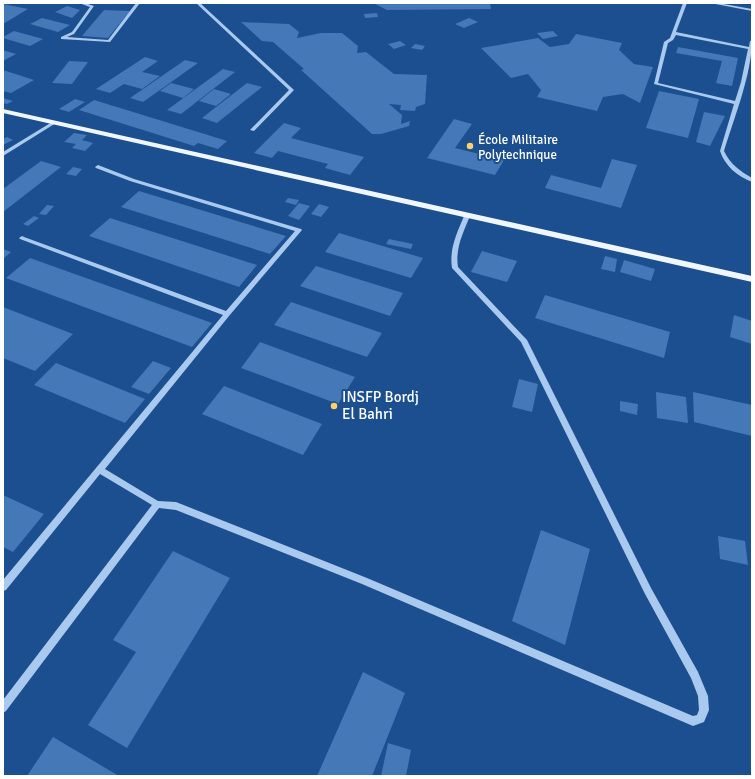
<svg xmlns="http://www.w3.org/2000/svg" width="755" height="779" viewBox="0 0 755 779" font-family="Signika,sans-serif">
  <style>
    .building { fill: #4478b7 }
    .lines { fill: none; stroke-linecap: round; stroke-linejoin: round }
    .minor { fill: #a9c9ee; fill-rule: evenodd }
    .major { fill: #f0f6ff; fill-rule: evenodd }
    .poi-dot { fill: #ffd166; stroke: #1b4f8f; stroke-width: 1.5 }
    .labels { text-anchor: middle; stroke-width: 4; stroke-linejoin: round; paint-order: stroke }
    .far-poi-label { font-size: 13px; fill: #fff; stroke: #1b4f8f; text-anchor: start }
    .poi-label { font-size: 15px; fill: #fff; stroke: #1b4f8f; text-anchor: start }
  </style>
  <rect width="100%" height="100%" fill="#1b4f8f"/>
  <path class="building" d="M373,3H490L491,9L387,10Z
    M3,4L28,9L3,24Z
    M67,6L80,10L72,18L55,12Z
    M104,10L130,11L108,38L82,36Z
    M377,13L378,17L365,18L364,14Z
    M42,18L70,25L58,32L30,24Z
    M469,18L478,22L464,28L455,24Z
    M241,22L289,24L299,32L297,38L321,33H342L358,46L357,53L366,52L394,74L427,75L425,104L416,107L415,111L400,110L401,105L389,104L402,115L401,124L410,121L409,126L381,134H372L301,70L304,69L273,42L262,41Z
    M14,31L43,39L30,46L3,38V37Z
    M553,31L558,36L543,39L537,33Z
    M576,34L622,43L619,50L634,64L653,67L640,103L623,94L603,97L597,111L537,97L541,90L528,74L511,78L481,48L538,38L550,47L569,44Z
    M400,41L406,45L394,49L388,44Z
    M415,44L425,46L422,50L411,48Z
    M678,47L738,58L732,86L716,83L722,61L676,53Z
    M3,50L16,54L3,61Z
    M145,57L158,61L142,72L160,76L142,89L124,84L110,93L96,89Z
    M185,60L198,63L143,102L130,98Z
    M69,61L88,62L72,84L52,83Z
    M223,69L235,72L181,114L167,110Z
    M3,70L34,80L11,93L3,91Z
    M171,83L194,89L183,98L160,91Z
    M247,83L262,87L217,123L202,118Z
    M214,89L231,94L216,106L199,101Z
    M659,91L699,99L688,138L646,128Z
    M3,98L13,101L7,104L3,103Z
    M75,99L85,102L69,112L59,109Z
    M94,100L208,135L227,141L218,149L198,143L194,146L79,110Z
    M704,112L725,116L710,146L696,142Z
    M454,119L472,124L455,148L504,160L495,175L427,158Z
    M284,123L301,128L291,138L364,157L350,175L325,168L328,164L278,151L272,158L254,153Z
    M74,133L87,135L82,140L93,143L85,151L72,148L76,144L64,142Z
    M7,137L13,140L3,145V139Z
    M612,159L637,165L621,208L545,188L551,175L601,188Z
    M41,161L61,167L3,212V189Z
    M73,167L82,169L76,176L66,174Z
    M139,191L286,236L270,254L121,207Z
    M288,198L299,200L296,205L285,202Z
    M299,203L310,206L299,220L288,216Z
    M319,204L329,207L321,217L311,214Z
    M47,205L54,206L46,215L39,214Z
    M34,216L39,218L28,226L23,224Z
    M110,218L257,265L239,287L89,236Z
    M339,233L423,258L411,278L325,252Z
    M389,239L413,244L411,249L386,244Z
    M3,249L11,252L3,259Z
    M482,251L517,261L507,282L471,272Z
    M605,256L617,259L615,272L601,269Z
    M30,258L212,323L192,347L6,278Z
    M624,260L655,269L651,281L620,272Z
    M316,266L403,293L390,316L300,286Z
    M545,295L670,332L664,358L535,318Z
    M291,302L382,333L367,357L274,325Z
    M3,307L73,334L35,371L3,358Z
    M734,315L752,321V344L730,337Z
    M260,342L355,377L338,404L241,368Z
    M153,361L171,368L149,394L131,387Z
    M56,363L145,399L125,423L34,385Z
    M519,379L538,384L532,412L512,407Z
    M224,386L322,424L303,455L202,414Z
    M656,392L686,397L688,423L657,418Z
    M693,392L752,405V436L694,422Z
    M620,401L638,404L637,415L620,411Z
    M3,495L44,514L13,552L3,547Z
    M541,530L590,549L565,645L512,621Z
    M718,536L745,541L748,565L720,559Z
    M173,551L230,578L127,748L88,725L136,652L113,640Z
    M363,672L405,693L372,776H317Z
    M53,737L119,776H27Z
    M388,743L411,750L406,776H381Z"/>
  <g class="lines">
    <path class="minor" d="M79,3H85L94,6L74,34L67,37L108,40L136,3H140L110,42L61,39V37L72,32L90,7Z
      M196,3H200L294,90L254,131L250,130L289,90Z
      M683,3H687L676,32L749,47L750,41L752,40C752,74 734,118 724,151C730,164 740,171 752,178V182C737,176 725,166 720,151L734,104L654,84L664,42L670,38ZM676,35L748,49L741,82L735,101L658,83L668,43L673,40Z
      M710,3H718L752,9V11Z
      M52,122L56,123L3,156V152Z
      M98,165L134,179L301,229L302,230L229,316L105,469L158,501L176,502L367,578L693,716L697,715L699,710L698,696L691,678L645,594L521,342L452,268C449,249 457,233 464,216L467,214L469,215L470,216C463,233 455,249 458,267L527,340L651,588L698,672L708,696L709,710L704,722L693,726L362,584L176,510L159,508L6,711L3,713V700L152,505L100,474L6,590L3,591V580L223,315L20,239L19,238L22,236L24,237L226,311L295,231L130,181L96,168L95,167Z"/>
    <path class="major" d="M3,109L752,276V282L3,113Z"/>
  </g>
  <g class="poi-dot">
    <circle cx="470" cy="146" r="4"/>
    <circle cx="334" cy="406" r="4"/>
  </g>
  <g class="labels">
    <g class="far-poi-label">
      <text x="478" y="144">École Militaire<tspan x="478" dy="15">Polytechnique</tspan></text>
    </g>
    <g class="poi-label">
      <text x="342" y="402">INSFP Bordj<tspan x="342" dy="17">El Bahri</tspan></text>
    </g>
  </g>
  <rect width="755" height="779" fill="none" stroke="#ffffff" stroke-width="8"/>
</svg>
